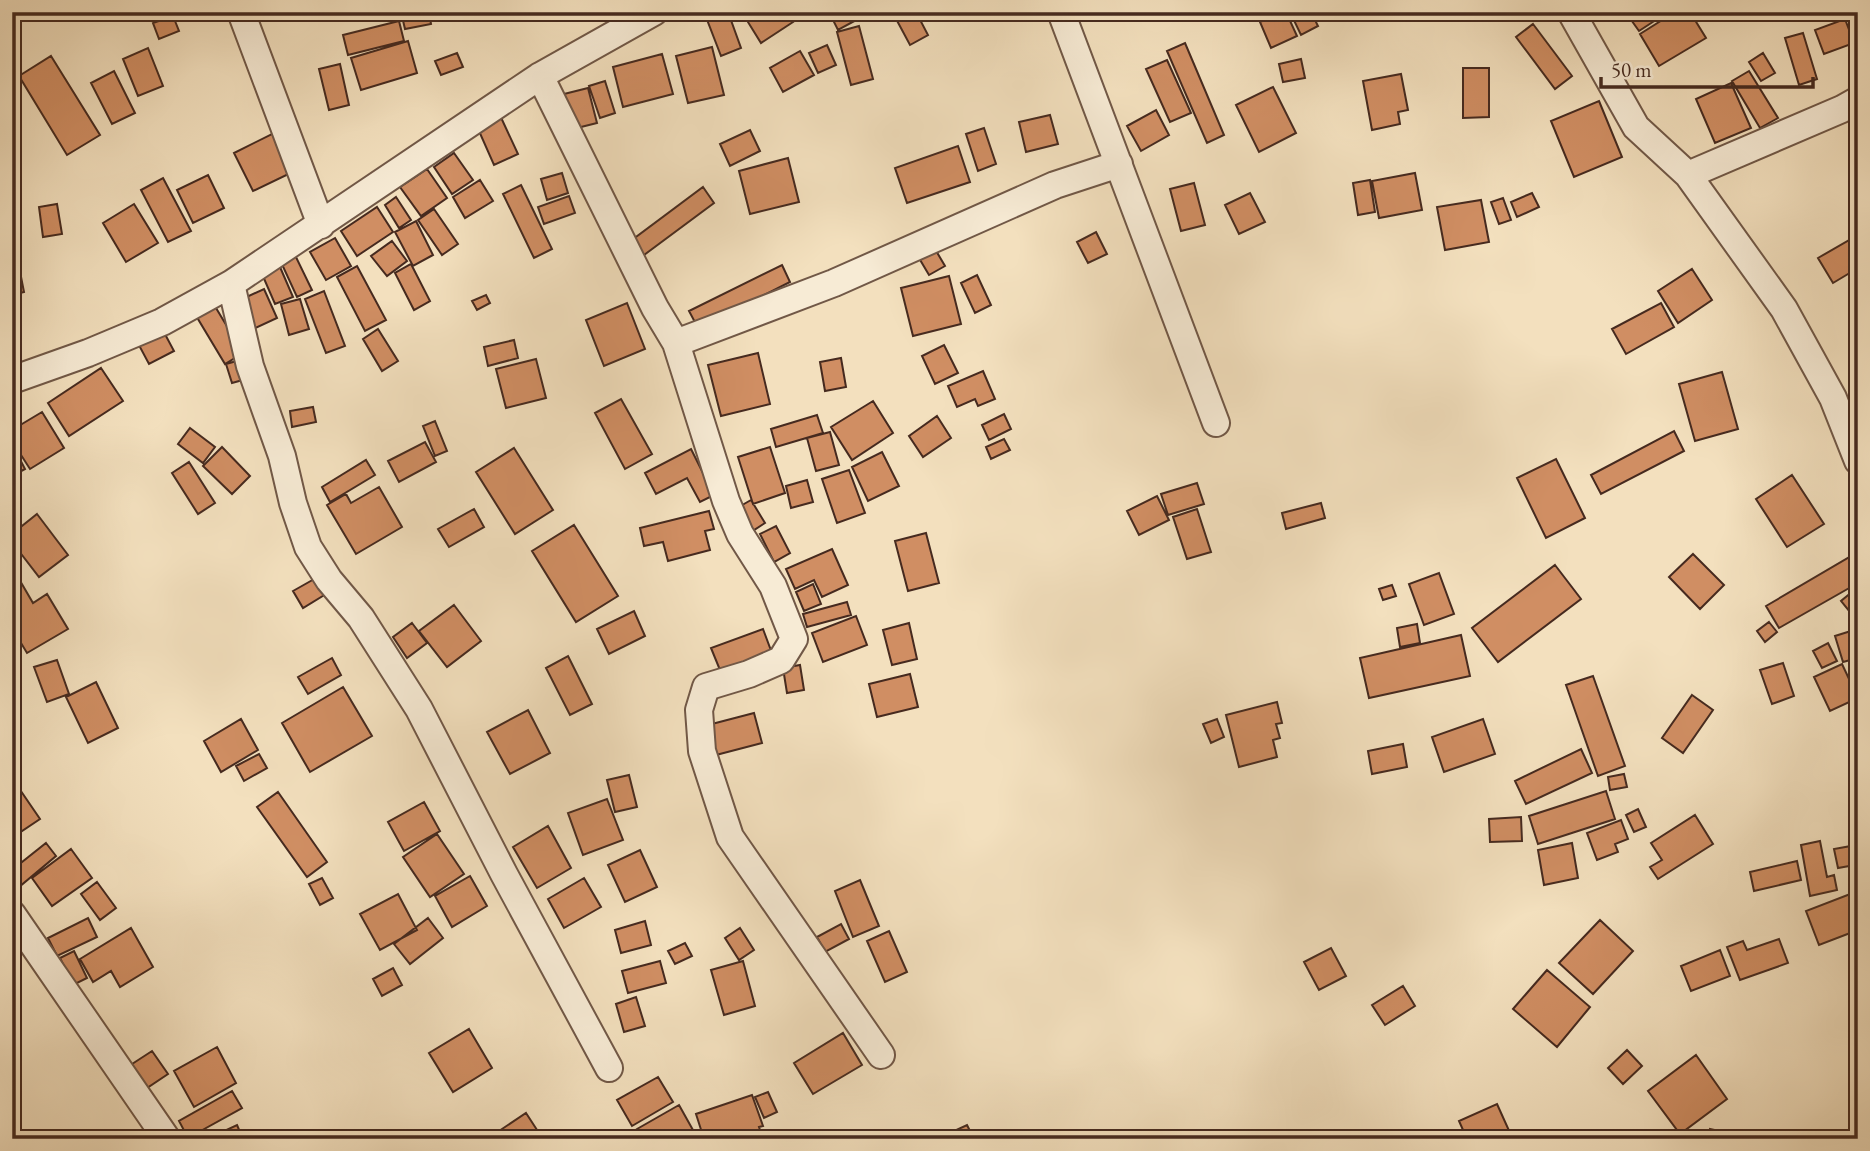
<svg xmlns="http://www.w3.org/2000/svg" width="1870" height="1151" viewBox="0 0 1870 1151" font-family="'EB Garamond',serif">
  <style>
    .building { fill: #d08e63; stroke: #462a1f; stroke-width: 2 }
    .lines { fill: none; stroke-linecap: round; stroke-linejoin: round }
    .street-casing { stroke: #715847; stroke-width: 30 }
    .street { stroke: #f7ebd5; stroke-width: 26 }
  </style>
  <rect width="100%" height="100%" fill="#f3e0be"/>
  <filter id="stains"><feTurbulence type="fractalNoise" baseFrequency=".00286" numOctaves="4"/><feColorMatrix values="0 0 0 0 .2 0 0 0 0 .09 0 0 0 0 .02 0 0 0 .5 -.17"/></filter>
  <radialGradient id="worn" r=".72"><stop offset=".6" stop-color="#630" stop-opacity="0"/><stop offset="1" stop-color="#630" stop-opacity=".3"/></radialGradient>
  <path class="building" d="M401,12H429L431,24L405,29Z
    M719,12H728L741,48L721,56L706,17Z
    M745,12H786L793,22L761,43L743,14Z
    M829,12H857L860,18L838,30Z
    M899,12H916L928,35L910,45L894,15Z
    M1282,12H1286L1297,36L1271,48L1260,22Z
    M1290,12H1311L1318,26L1301,35Z
    M1629,12H1668L1639,31L1627,14Z
    M1675,12H1690L1706,38L1659,66L1640,34Z
    M173,16L179,31L159,39L153,23Z
    M1845,19L1854,43L1824,54L1815,30Z
    M399,21L404,41L348,55L343,35Z
    M1533,24L1572,76L1555,89L1516,37Z
    M859,26L873,79L851,85L837,32Z
    M1803,33L1817,79L1799,85L1785,38Z
    M408,41L417,73L361,90L351,58Z
    M1185,43L1224,135L1207,143L1167,51Z
    M827,45L836,65L818,73L809,53Z
    M712,47L724,95L688,103L676,56Z
    M148,48L163,86L138,96L123,59Z
    M800,51L814,75L783,92L770,68Z
    M457,53L463,67L441,75L435,61Z
    M1763,53L1775,73L1761,81L1749,62Z
    M662,54L673,94L623,107L613,67Z
    M51,56L100,135L67,155L19,76Z
    M1301,59L1305,78L1283,82L1279,64Z
    M1167,60L1191,113L1170,122L1146,69Z
    M340,64L349,105L329,110L319,69Z
    M1463,68H1489V117L1463,118Z
    M114,71L135,113L112,124L91,83Z
    M1749,71L1778,118L1760,128L1732,81Z
    M1401,74L1408,110L1398,112L1400,124L1372,130L1363,81Z
    M605,81L615,113L600,118L589,86Z
    M1731,83L1751,128L1715,143L1696,99Z
    M1273,87L1296,133L1259,152L1236,105Z
    M588,88L597,123L569,130L560,95Z
    M1599,101L1622,157L1574,177L1551,121Z
    M1156,110L1169,135L1141,151L1127,126Z
    M498,111L518,154L494,165L475,122Z
    M1050,115L1058,144L1026,152L1019,122Z
    M984,128L996,164L978,171L966,134Z
    M282,129L301,168L253,191L234,153Z
    M750,130L760,151L730,166L720,144Z
    M958,146L970,182L907,203L895,168Z
    M454,153L473,180L452,194L434,167Z
    M788,158L799,202L750,214L739,171Z
    M427,169L447,198L421,216L400,187Z
    M562,173L568,193L547,200L541,179Z
    M1415,173L1422,210L1379,218L1372,181Z
    M208,175L224,208L193,223L177,190Z
    M163,178L191,231L168,242L141,190Z
    M480,180L493,201L465,218L453,197Z
    M1370,180L1375,212L1358,215L1353,183Z
    M1194,183L1205,225L1181,231L1170,189Z
    M521,185L552,249L534,258L503,194Z
    M703,187L714,203L644,255L632,240Z
    M1250,193L1265,222L1239,234L1225,205Z
    M1532,193L1539,207L1517,217L1511,202Z
    M569,196L575,213L544,224L538,207Z
    M396,197L411,220L399,228L385,205Z
    M1503,198L1511,220L1499,224L1491,202Z
    M1481,200L1489,242L1445,250L1437,207Z
    M57,204L62,234L43,237L39,207Z
    M134,204L158,243L126,262L103,223Z
    M377,207L393,232L357,256L341,231Z
    M434,209L458,244L442,255L418,220Z
    M416,221L433,255L413,266L395,232Z
    M12,231L24,292L12,295Z
    M1096,232L1107,254L1088,263L1077,242Z
    M1858,235V268L1833,283L1818,258Z
    M335,238L351,266L326,280L310,252Z
    M392,241L407,261L387,276L371,256Z
    M935,249L945,266L929,275L919,258Z
    M294,253L312,290L297,297L280,260Z
    M411,264L430,301L414,310L395,273Z
    M782,265L790,282L698,328L689,311Z
    M357,266L386,320L365,331L337,277Z
    M280,267L293,297L275,304L262,274Z
    M1692,269L1712,300L1678,323L1658,291Z
    M977,275L991,305L975,313L961,283Z
    M949,276L961,324L913,336L901,288Z
    M264,289L277,318L253,329L240,300Z
    M324,291L345,346L326,353L305,299Z
    M207,293L243,353L225,364L189,304Z
    M486,295L490,303L477,310L472,301Z
    M300,299L309,329L289,335L281,304Z
    M627,303L645,349L604,366L586,320Z
    M1661,303L1674,327L1626,354L1612,329Z
    M158,321L174,351L149,364L133,334Z
    M378,329L398,361L382,371L363,339Z
    M514,340L518,358L488,366L484,347Z
    M944,345L958,373L935,384L922,356Z
    M758,353L770,404L721,416L708,365Z
    M841,358L846,387L825,391L820,362Z
    M244,359L250,378L232,383L226,364Z
    M536,359L546,398L506,408L496,369Z
    M101,368L123,401L69,436L48,403Z
    M983,371L995,399L978,406L975,399L957,407L948,386Z
    M1722,372L1738,429L1695,441L1679,384Z
    M621,399L652,454L625,469L595,413Z
    M873,401L893,433L852,460L831,427Z
    M313,407L316,422L292,427L290,411Z
    M42,412L64,448L30,469L12,441V430Z
    M1004,414L1011,429L989,440L982,425Z
    M817,415L823,433L776,447L771,429Z
    M937,416L951,438L923,457L909,436Z
    M435,421L447,451L435,456L423,426Z
    M190,428L215,447L203,463L178,444Z
    M1674,431L1684,451L1601,494L1591,475Z
    M830,432L839,465L816,471L807,438Z
    M1004,439L1010,450L991,459L986,447Z
    M425,442L436,462L399,482L388,461Z
    M12,444L25,469L12,476Z
    M222,447L250,476L232,494L203,466Z
    M770,447L785,493L753,504L738,457Z
    M514,448L553,510L515,534L476,472Z
    M691,449L714,495L700,502L687,478L656,494L645,473Z
    M882,452L899,486L868,501L852,467Z
    M1556,459L1585,518L1546,538L1517,478Z
    M366,460L375,475L330,502L322,487Z
    M189,462L215,503L198,514L172,473Z
    M849,470L865,513L837,523L822,479Z
    M1792,475L1824,524L1787,547L1756,499Z
    M807,480L813,502L791,508L786,486Z
    M1197,483L1204,504L1168,515L1161,494Z
    M379,487L402,527L356,554L327,505L346,494L351,503Z
    M1157,496L1169,520L1139,535L1127,511Z
    M751,500L765,523L751,532L737,508Z
    M1321,503L1325,518L1286,529L1282,513Z
    M474,509L484,527L449,547L438,529Z
    M1197,509L1211,552L1187,559L1173,517Z
    M709,511L714,529L705,531L710,550L668,561L663,542L644,546L640,528Z
    M37,514L68,555L39,577L12,542V534Z
    M574,525L618,596L576,622L532,551Z
    M776,526L790,553L774,562L760,534Z
    M926,533L939,583L908,591L895,541Z
    M832,549L848,585L822,597L814,580L795,589L786,569Z
    M1693,554L1724,585L1700,609L1669,577Z
    M1853,555L1858,564V583L1779,628L1766,606Z
    M1555,565L1581,599L1498,662L1472,628Z
    M1439,573L1454,614L1424,625L1409,584Z
    M316,578L326,594L303,608L293,591Z
    M19,579L33,603L47,594L68,629L27,653L12,628V583Z
    M813,584L821,604L804,611L796,592Z
    M1392,585L1396,596L1383,600L1379,589Z
    M1858,587V622L1841,601Z
    M847,602L851,615L807,627L803,614Z
    M454,605L481,641L447,667L419,631Z
    M634,611L645,636L609,654L597,629Z
    M856,616L867,645L823,662L812,633Z
    M1769,622L1777,632L1765,642L1757,631Z
    M412,623L427,643L407,658L393,637Z
    M909,623L917,659L892,665L883,630Z
    M1417,624L1420,643L1400,647L1397,628Z
    M763,629L773,656L722,675L711,648Z
    M1854,630L1858,642V658L1843,662L1835,636Z
    M1461,635L1470,676L1369,698L1360,658Z
    M1828,643L1837,661L1822,668L1813,651Z
    M568,656L592,704L570,715L546,668Z
    M332,658L341,675L308,694L298,677Z
    M57,660L69,694L47,702L34,667Z
    M1783,663L1794,696L1772,704L1760,670Z
    M1842,664L1858,698L1830,711L1814,677Z
    M800,665L804,690L787,693L783,668Z
    M910,674L918,707L877,717L869,684Z
    M1593,676L1625,766L1598,776L1566,685Z
    M96,682L118,728L88,743L66,697Z
    M343,687L372,736L310,772L282,723Z
    M1692,695L1713,710L1683,753L1662,738Z
    M1277,702L1282,723L1276,724L1280,738L1273,740L1277,757L1239,767L1226,715Z
    M528,710L550,753L510,774L487,732Z
    M754,713L762,743L716,755L708,725Z
    M241,719L258,750L221,772L204,741Z
    M1217,719L1224,737L1211,743L1203,724Z
    M1483,719L1495,754L1444,772L1432,737Z
    M1403,744L1407,767L1372,774L1368,751Z
    M1581,749L1592,773L1526,804L1515,781Z
    M259,754L267,768L244,781L236,766Z
    M1624,774L1627,787L1610,790L1608,777Z
    M629,775L637,807L615,812L607,780Z
    M12,778L40,819L16,835L12,829Z
    M1606,791L1615,819L1538,844L1529,816Z
    M278,792L327,862L307,877L257,807Z
    M607,799L623,840L583,855L568,813Z
    M424,802L440,831L404,851L388,822Z
    M1638,809L1646,827L1634,832L1626,815Z
    M1695,815L1713,844L1658,879L1650,867L1662,860L1651,843Z
    M1521,817L1522,841L1490,842L1489,819Z
    M1621,820L1628,839L1615,844L1618,852L1597,860L1587,833Z
    M548,826L571,868L537,888L513,847Z
    M437,834L464,874L430,897L403,857Z
    M1820,841L1827,877L1834,875L1837,890L1810,896L1801,845Z
    M46,843L56,856L19,887L12,879V870Z
    M1572,843L1578,878L1544,885L1538,850Z
    M1851,846L1855,865L1838,868L1834,849Z
    M71,849L92,878L52,906L32,878Z
    M640,850L657,887L625,902L608,865Z
    M1797,861L1801,880L1754,891L1750,872Z
    M470,876L487,906L452,927L435,896Z
    M322,878L333,898L320,905L309,884Z
    M584,878L601,907L564,928L548,899Z
    M860,880L879,926L853,937L835,891Z
    M97,882L116,908L100,920L81,894Z
    M1858,891V930L1819,945L1806,911Z
    M398,894L417,930L380,950L360,914Z
    M88,918L97,937L57,956L48,938Z
    M428,918L443,938L410,964L394,944Z
    M1600,920L1633,951L1593,994L1559,963Z
    M645,921L651,945L621,953L615,930Z
    M841,924L849,939L825,952L817,937Z
    M131,928L153,967L120,987L111,971L93,982L80,959Z
    M740,928L754,950L739,960L725,938Z
    M889,931L907,972L885,982L867,941Z
    M1779,939L1788,963L1740,980L1727,947L1743,941L1747,950Z
    M685,943L692,956L675,964L668,951Z
    M1331,948L1346,976L1319,990L1304,962Z
    M1720,950L1730,976L1691,991L1681,966Z
    M74,951L87,978L73,985L60,958Z
    M660,961L666,983L628,993L622,971Z
    M743,961L755,1006L724,1015L711,970Z
    M393,968L402,985L382,996L373,979Z
    M1547,970L1590,1007L1557,1047L1513,1009Z
    M1403,986L1415,1006L1385,1025L1372,1005Z
    M636,997L645,1026L624,1032L616,1004Z
    M469,1029L492,1068L453,1092L429,1053Z
    M843,1033L862,1065L813,1094L794,1063Z
    M217,1047L236,1083L194,1107L174,1071Z
    M1627,1050L1642,1066L1623,1084L1608,1068Z
    M152,1051L168,1074L144,1090L129,1066Z
    M1696,1055L1727,1099L1680,1134L1648,1091Z
    M658,1077L673,1102L632,1126L617,1100Z
    M232,1091L242,1108L188,1138L179,1121Z
    M768,1092L777,1112L764,1118L755,1097Z
    M752,1095L763,1126L759,1127L763,1139H704L696,1114Z
    M1497,1104L1511,1135L1503,1139H1467L1459,1121Z
    M679,1105L698,1139H643L637,1129Z
    M526,1113L539,1133L531,1139H503L499,1131Z
    M237,1125L243,1139H207Z
    M967,1125L974,1139H942L941,1137Z
    M1710,1129L1746,1137L1745,1139H1708Z"/>
  <g class="lines">
    <g class="street-casing">
      <path id="street" d="M241,12L321,225
        M1061,12L1216,423
        M1571,12L1636,127L1688,175L1784,309L1833,398L1858,461
        M540,76L655,308L676,343L726,501L740,534L773,586L794,639L781,660L749,674L706,687L699,710L702,751L730,837L881,1055
        M1688,175L1842,109L1858,100
        M231,284L250,366L282,456L293,503L308,547L329,580L361,618L419,709L504,874L609,1068
        M676,343L834,283L1055,185L1119,164
        M12,380L88,353L162,322L231,284L540,76L654,12
        M12,914L167,1139"/>
    </g>
    <use href="#street" class="street"/>
  </g>
  <rect width="1870" height="1151" fill="none" stroke="#f3e0be" stroke-width="42"/>
  <rect x="14" y="14" width="1842" height="1123" fill="none" stroke="#462a1f" stroke-width="3.5"/>
  <rect x="21" y="21" width="1828" height="1109" fill="none" stroke="#462a1f" stroke-width="2"/>
  <path d="M1601 77v10h212v-10" fill="none" stroke="#462a1f" stroke-width="3.5"/>
  <text x="1611" y="77" font-size="21" fill="#462a1f" stroke="#f7ebd5" stroke-width="5" paint-order="stroke">50 m</text>
  <rect width="100%" height="100%" filter="url(#stains)"/>
  <rect width="100%" height="100%" fill="url(#worn)"/>
</svg>
